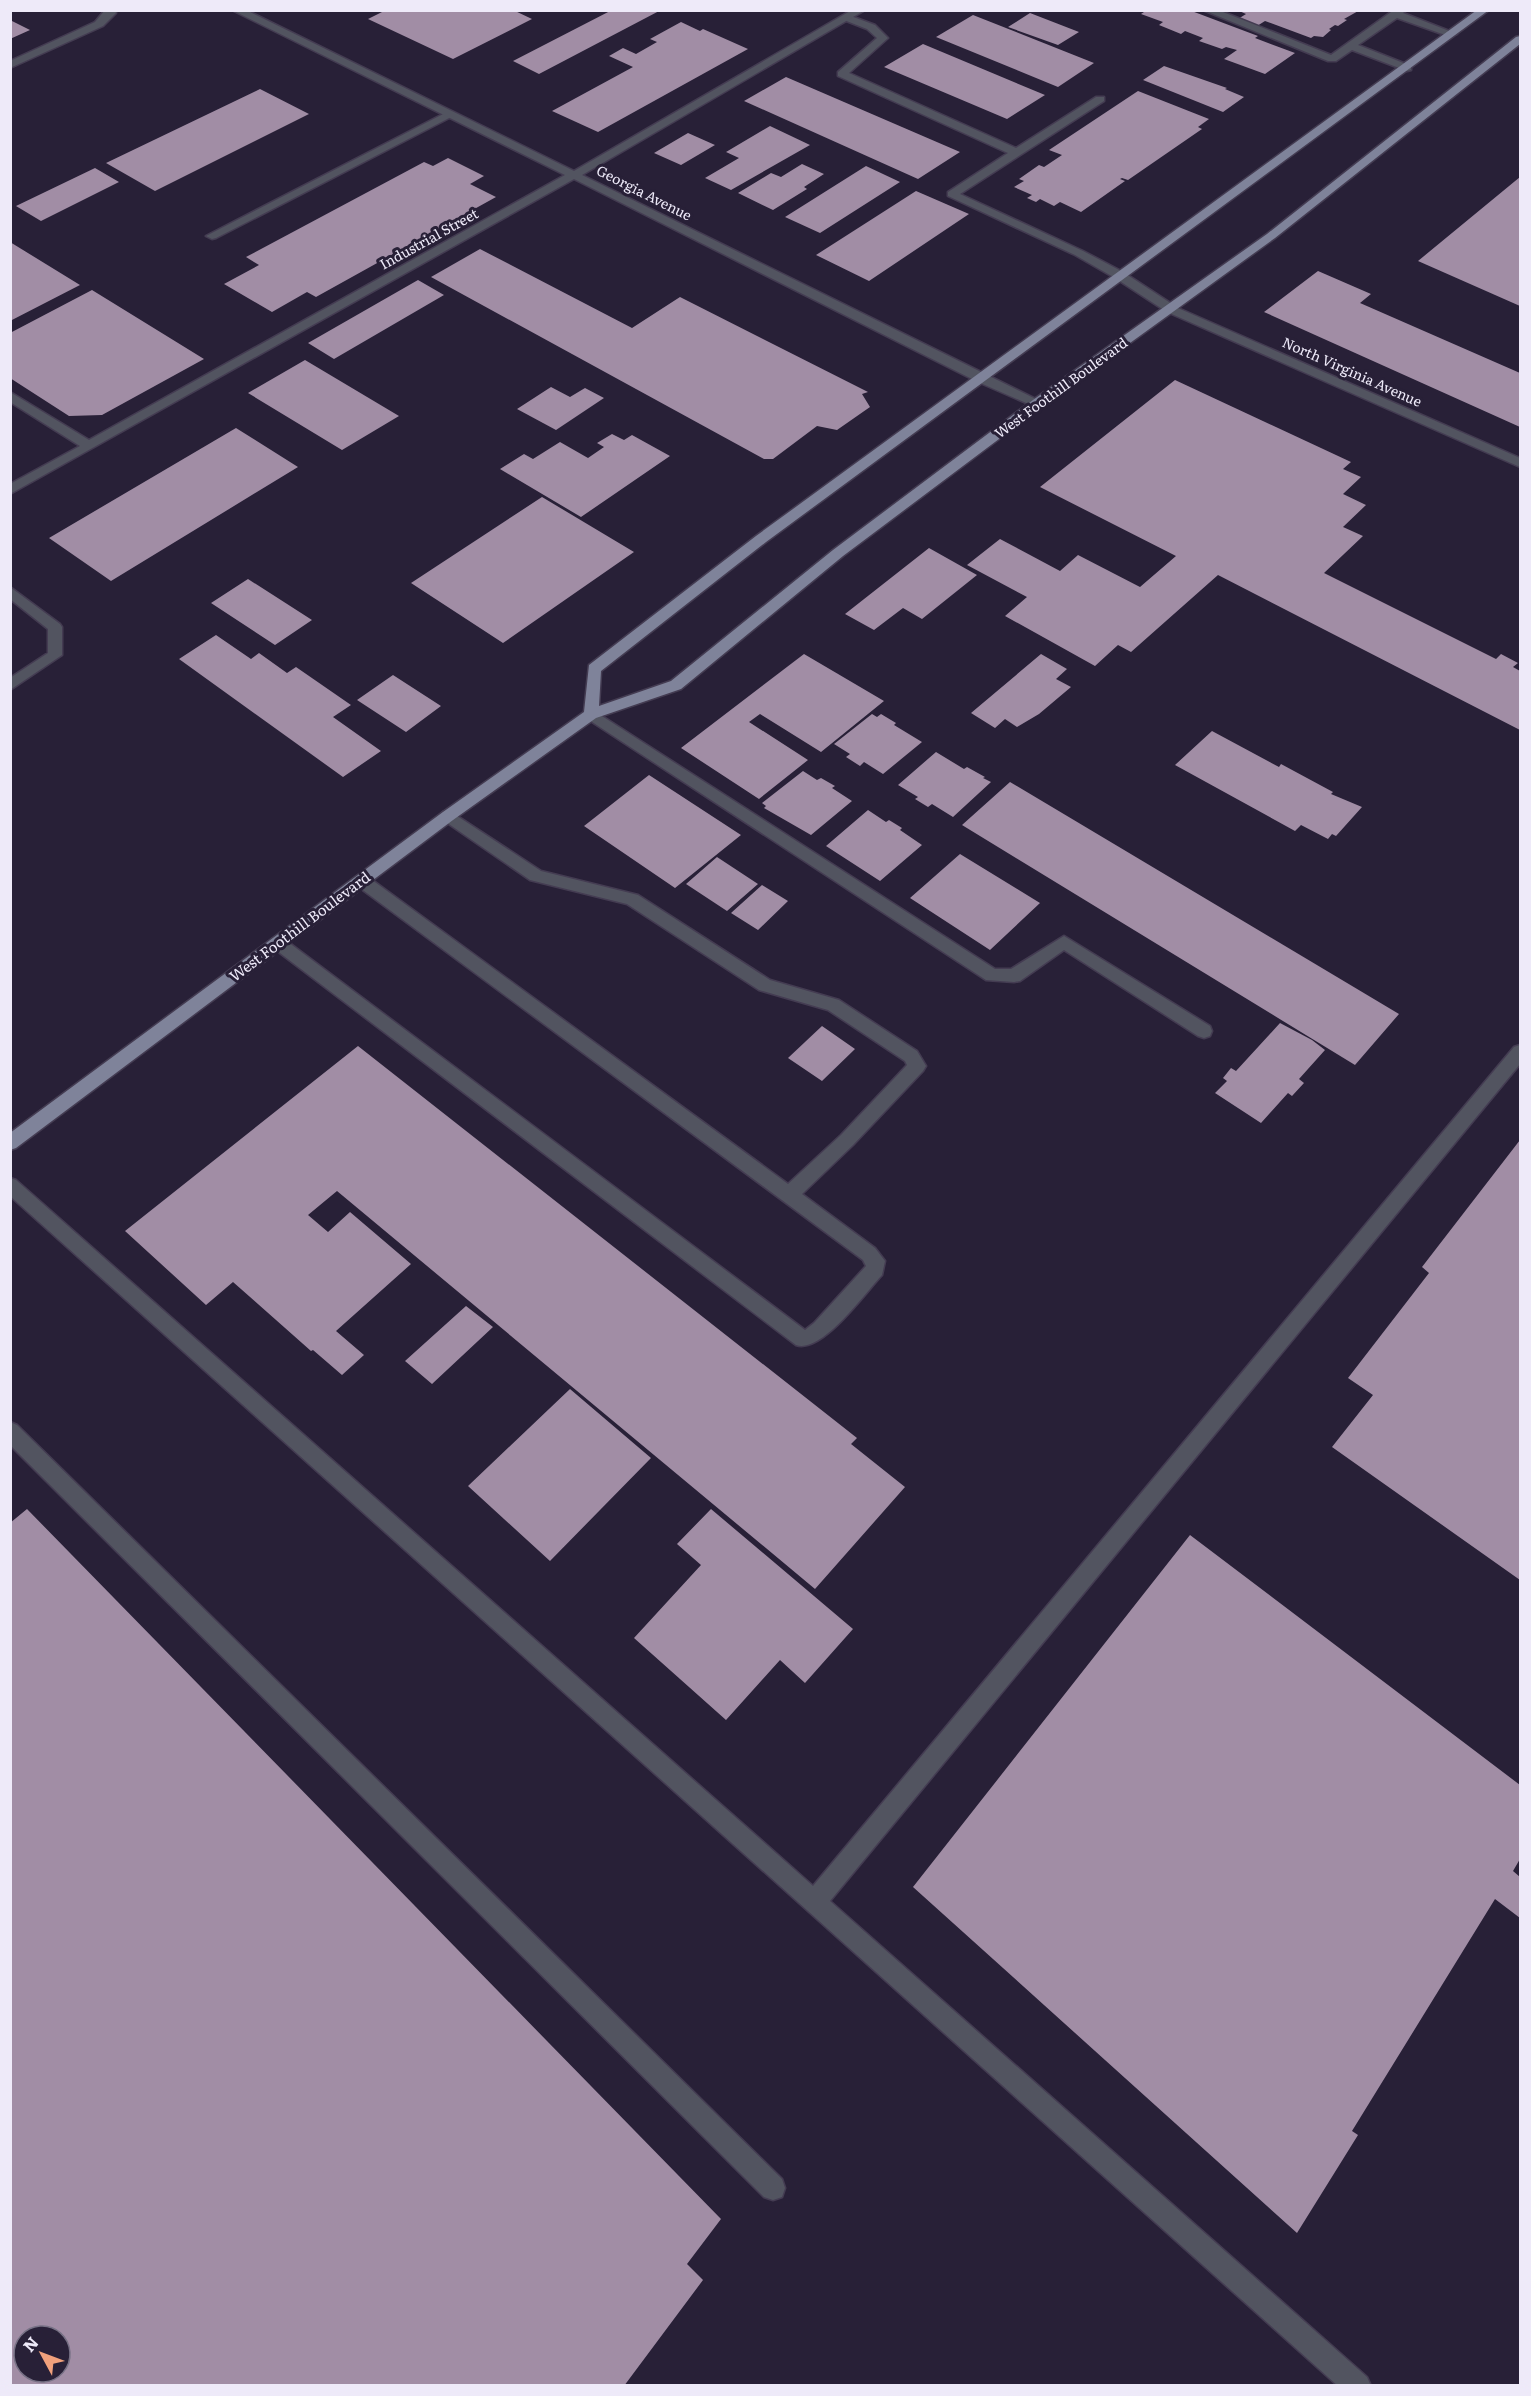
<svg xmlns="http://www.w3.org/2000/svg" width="1531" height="2396" viewBox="0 0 1531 2396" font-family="Literata,serif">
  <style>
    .building { fill: #a18da5; fill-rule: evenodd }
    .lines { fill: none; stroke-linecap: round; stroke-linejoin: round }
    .service-casing { stroke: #443c52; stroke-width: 3 }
    .minor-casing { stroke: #443c52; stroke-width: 3 }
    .tertiary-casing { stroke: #443c52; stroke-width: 3 }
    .primary-casing { stroke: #443c52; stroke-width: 3 }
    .service { fill: #525460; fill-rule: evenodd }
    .minor { fill: #525460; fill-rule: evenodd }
    .tertiary { fill: #525460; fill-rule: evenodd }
    .primary { fill: #7f839a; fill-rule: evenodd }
    .labels { text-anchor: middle; stroke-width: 6; stroke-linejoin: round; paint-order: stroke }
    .far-street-label { font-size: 14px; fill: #eeeaf9; stroke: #282037 }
    .street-label { font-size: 15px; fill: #eeeaf9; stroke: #282037 }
  </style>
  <rect width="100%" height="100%" fill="#282037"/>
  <path class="building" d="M386,10H513L532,19L453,59L368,19Z
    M612,10H661L539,74L513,61Z
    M1147,10H1189L1258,36L1255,38L1295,53L1265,74L1224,59L1237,50L1226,47L1222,49L1199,41L1203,38L1185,31L1181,34L1159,25L1163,22L1141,14Z
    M1237,10H1360L1344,19L1347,20L1338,26L1335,25L1329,29L1331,30L1323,37L1314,36L1311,38L1265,21L1257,26L1238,19L1246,14Z
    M1030,13L1079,32L1058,45L1008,27Z
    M973,15L1094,63L1058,87L936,37Z
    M10,20L30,30L10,39Z
    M681,22L700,31L703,29L748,49L598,132L552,111L633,67L609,56L623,48L636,54L657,42L650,39Z
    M923,44L1045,95L1007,119L884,67Z
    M1164,66L1227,88L1225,89L1244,97L1223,112L1143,80Z
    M786,77L960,152L918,179L744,101Z
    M260,89L309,114L155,191L106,163Z
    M1138,91L1209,119L1198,127L1202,129L1128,180L1122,178L1120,179L1125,181L1081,212L1060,202L1054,206L1040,199L1036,202L1027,198L1032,195L1014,187L1024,181L1019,179L1039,165L1044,167L1062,155L1049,150Z
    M770,126L810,145L731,190L705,178L739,158L726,152Z
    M688,133L715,145L681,165L654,153Z
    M448,158L484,176L470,184L496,197L316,297L307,292L272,312L224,284L259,265L246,257L424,162L433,166Z
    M802,164L824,174L804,187L807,189L773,210L738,193L771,173L781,177Z
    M866,166L900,182L820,233L785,217Z
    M95,168L119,182L41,221L16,206Z
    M1520,177V306L1418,261Z
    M916,191L969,214L869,281L816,255Z
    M10,242L80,285L10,321Z
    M480,249L632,328L680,297L868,392L862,394L870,407L837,430L817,426L773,459H764L431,277Z
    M1318,271L1371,294L1360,303L1520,373V427L1264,312Z
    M418,280L444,295L334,359L308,343Z
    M92,290L204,359L102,415L69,416L10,378V333Z
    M305,360L399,416L342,450L248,393Z
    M1175,380L1351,462L1343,469L1361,477L1343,494L1366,505L1343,527L1363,536L1324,573L1496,659L1501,654L1518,663L1513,667L1520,671V730L1218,575L1131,652L1118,645L1095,666L1005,616L1027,597L967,565L1000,539L1060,571L1078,555L1140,587L1176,556L1040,487Z
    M551,387L570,397L585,388L604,398L556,430L517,409Z
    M236,428L298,467L111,581L49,538Z
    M612,434L624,440L632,435L670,456L581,517L500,469L524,454L533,459L560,442L588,458L604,447L597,443Z
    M542,497L634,552L503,643L411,583Z
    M929,548L977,575L922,619L903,608L874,630L845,614Z
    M248,579L312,620L275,645L211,603Z
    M216,635L251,659L259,653L287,673L296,667L351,705L333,717L381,751L343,777L179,659Z
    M804,654L884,701L821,752L760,714L749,722L808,760L759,799L681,748Z
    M1041,654L1067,669L1056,679L1071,687L1039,714L1017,727L1005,719L995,728L971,713Z
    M393,675L441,706L406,732L357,700Z
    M872,714L877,717L881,714L896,723L894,725L922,742L883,774L864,762L860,766L846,757L850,754L834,744Z
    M1212,731L1279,767L1281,764L1333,792L1331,794L1362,807L1336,836L1332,834L1328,839L1301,825L1295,831L1175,765Z
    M936,752L964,769L967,767L985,777L983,778L991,782L953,817L932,804L928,807L915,799L918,797L898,785Z
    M803,771L817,780L821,778L835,786L832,788L852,801L811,835L764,808L766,806L762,803Z
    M649,775L741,835L675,888L584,826Z
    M1010,782L1399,1014L1355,1065L962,825Z
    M868,810L886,822L889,820L902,828L900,830L922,845L880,881L826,846Z
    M960,854L1040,903L990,950L910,898Z
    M717,857L758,884L727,911L686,884Z
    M762,885L788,901L758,930L731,913Z
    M1280,1023L1312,1040L1325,1050L1299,1079L1304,1083L1292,1096L1288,1093L1261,1123L1215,1093L1227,1081L1223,1078L1231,1068L1236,1071Z
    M822,1026L855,1049L822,1081L788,1058Z
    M358,1046L857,1438L851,1444L905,1487L815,1589L337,1191L308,1215L328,1232L350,1212L411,1264L336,1331L364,1355L342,1375L313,1350L311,1351L233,1282L206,1305L125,1231Z
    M1520,1140V1580L1332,1447L1373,1395L1348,1378L1429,1273L1422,1267Z
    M466,1306L493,1327L432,1384L405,1361Z
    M570,1389L651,1458L550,1561L468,1486Z
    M27,1509L721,2219L687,2264L703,2280L624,2386H10V1523ZM24,2336H60V2372H24Z
    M711,1509L853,1629L805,1683L780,1660L726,1720L634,1638L701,1565L677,1544Z
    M1190,1535L1520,1785V1859L1513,1871L1520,1877V1918L1495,1899L1352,2131L1358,2135L1297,2233L913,1887Z"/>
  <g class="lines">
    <g class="service-casing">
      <path id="service" d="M105,10H115L116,13L103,26L10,68V61L95,22Z
        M1203,10H1218L1331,55L1394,10H1406L1403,13L1457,34L1448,36L1397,18L1358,45L1411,66V70L1407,71L1352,50L1336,61H1328Z
        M848,15L875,25L888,38L849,73L1016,148L1096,97H1104V101L960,194L1083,251L1123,272L1175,306V312H1167L1115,278L1075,255L948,196V192L1008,153L838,76V72L877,38L867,29L844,20V16Z
        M449,111L454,114L453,116L216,238L212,239L206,236Z
        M10,587L60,624L62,627V655L10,690V678L48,653V629L10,599Z
        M591,709L995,969H1011L1064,936L1210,1026L1212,1031L1210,1036L1204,1038L1198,1036L1064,950L1020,981L1014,982L986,980L586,718L584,714L586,710Z
        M448,810L541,871L638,895L770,980L839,1000L917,1051L926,1066L923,1071L853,1145L802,1194L875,1248L885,1261L882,1275C865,1293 822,1354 796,1345L272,947L270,943L272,939L278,937L284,939L805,1330L814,1323L866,1266L863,1260L356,885L354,881L356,877H368L788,1184L841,1135L907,1065L905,1061L828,1010L759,990L627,904L530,880L443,820L440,816L443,812Z
        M1520,1045V1064L830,1901L1367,2377L1371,2386H1338L10,1196V1178L16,1180L813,1886L1514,1047Z
        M10,1422L17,1425L782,2179L785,2188L782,2197L773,2200L764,2197L10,1445Z"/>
    </g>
    <g class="minor-casing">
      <path id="minor" d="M232,10H246L574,171L852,10H865L582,175L1044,403L1038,407L1033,406L978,382L574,179L10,494V484L80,446L10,402V392L89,440L565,175Z"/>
    </g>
    <g class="tertiary-casing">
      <path id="tertiary" d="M1171,305L1520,458V467L1167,312L1165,309Z"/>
    </g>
    <g class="primary-casing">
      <path id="primary" d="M1477,10H1489L766,542L601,671L599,706L671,681L833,550L1033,400L1267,234L1516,37L1520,36V44L1275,238L1043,406L843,556L681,689L596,718L453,820L16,1148L10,1150V1133L443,812L584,712L589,665L756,536Z"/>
    </g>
    <use href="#service" class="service"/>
    <use href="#minor" class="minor"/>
    <use href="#tertiary" class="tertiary"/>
    <use href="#primary" class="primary"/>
  </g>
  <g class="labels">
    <g class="far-street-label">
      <text transform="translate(644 193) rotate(27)" y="5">Georgia Avenue</text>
      <text transform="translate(429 239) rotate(-29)" y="5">Industrial Street</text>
      <text transform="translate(1352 372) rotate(24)" y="5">North Virginia Avenue</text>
      <text transform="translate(1061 388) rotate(-36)" y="5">West Foothill Boulevard</text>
    </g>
    <g class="street-label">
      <text transform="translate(300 927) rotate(-37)" y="5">West Foothill Boulevard</text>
    </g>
  </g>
  <rect width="1531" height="2396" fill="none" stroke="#eeeaf9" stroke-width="24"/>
  <g transform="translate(42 2354) rotate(311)"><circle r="28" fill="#282037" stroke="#777185" stroke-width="1.5"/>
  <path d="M0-4.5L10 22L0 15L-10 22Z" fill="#f1a17c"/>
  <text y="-9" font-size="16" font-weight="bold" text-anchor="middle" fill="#eeeaf9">N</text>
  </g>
</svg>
